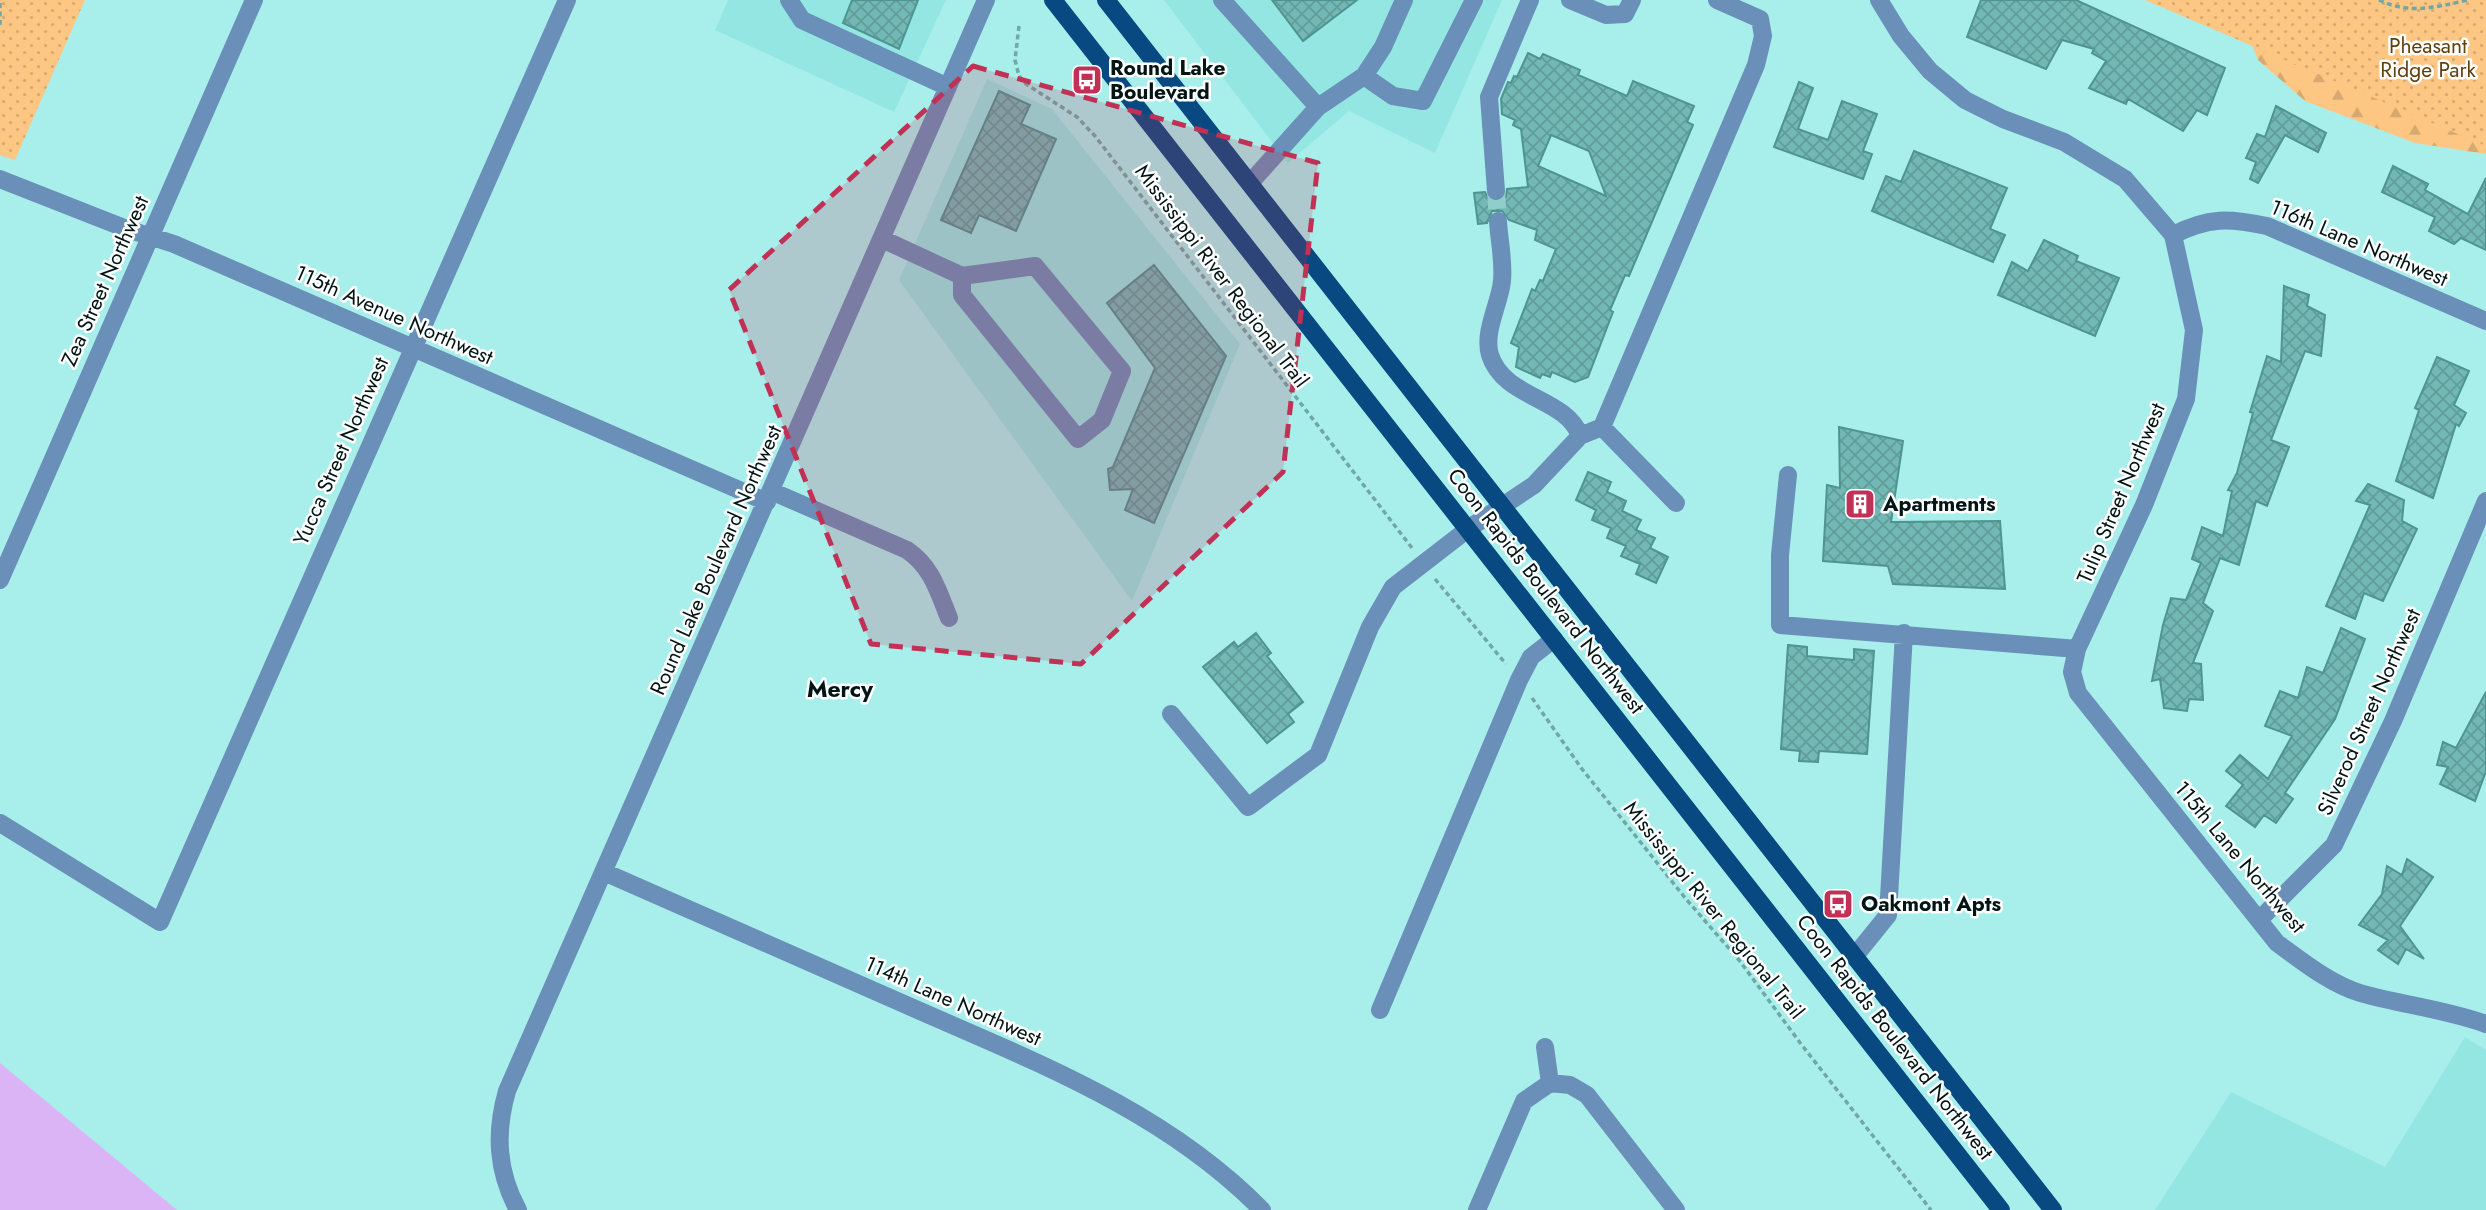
<svg xmlns="http://www.w3.org/2000/svg" width="2486" height="1210" viewBox="0 0 2486 1210" font-family="Jost,sans-serif">
  <style>
    .built { fill: #93e6e2 }
    .forest { fill: url(#forest-firs) }
    .park { fill: url(#park-dots) }
    .water { fill: #dbb4f6 }
    .building { fill: url(#building-cross-hatch); stroke: #4e9491; stroke-width: 2; fill-rule: evenodd }
    .lines { fill: none; stroke-linecap: round; stroke-linejoin: round }
    .minor-tunnel { stroke: #8fcecb; stroke-width: 18; stroke-dasharray: 18 9; stroke-linecap: butt }
    .path { stroke: #71a8a5; stroke-width: 3.5; stroke-dasharray: 5 3.5; stroke-linecap: butt }
    .minor { stroke: #6a8fb8; stroke-width: 18 }
    .major { stroke: #084982; stroke-width: 18 }
    .marked { fill: #c13155; fill-opacity: 0.2; stroke: #c13155; stroke-width: 5; stroke-dasharray: 14 9; stroke-linejoin: round }
    .labels { text-anchor: middle; stroke-width: 5; stroke-linejoin: round; paint-order: stroke }
    .park-label { font-size: 21px; fill: #62400e; stroke: #fff }
    .poi-label { font-size: 21px; font-weight: bold; fill: #001514; stroke: #fff; text-anchor: start }
    .street-label { font-size: 21px; fill: #001514; stroke: #fff }
    .neighbourhood-label { font-size: 23px; font-weight: bold; fill: #001514; stroke: #fff }
  </style>
  <defs>
    <pattern id="forest-firs" width="22" height="20" patternUnits="userSpaceOnUse" patternTransform="scale(1.75)"><rect width="22" height="20" fill="#fdc683"/><path d="M5 1l3.5 6h-7zM16 11l3.5 6h-7z" fill="#d7a970"/></pattern>
    <pattern id="park-dots" width="8" height="8" patternUnits="userSpaceOnUse" patternTransform="scale(1.75)"><rect width="8" height="8" fill="#fdc683"/><path d="M2 2h.1M6 6h.1" fill="none" stroke="#d7a970" stroke-width="1.8" stroke-linecap="round"/></pattern>
    <pattern id="building-cross-hatch" width="8" height="8" patternUnits="userSpaceOnUse" patternTransform="scale(1.75)"><rect width="8" height="8" fill="#72b8b5"/><path d="M0 0l8 8M0 8l8-8" fill="none" stroke="#619d9b"/></pattern>
  </defs>
  <rect width="100%" height="100%" fill="#a8efeb"/>
  <path class="built" d="M728,0H946L894,112L715,30Z
    M1164,0H1502L1435,153L1349,111L1288,163Z
    M987,79L1052,109L1240,344L1132,601L899,280Z
    M2465,1037L2486,1050V1210H2155L2231,1092L2385,1167Z"/>
  <path class="forest" d="M2486,0V154L2415,143L2305,101L2258,60L2244,24Z"/>
  <path class="park" d="M0,0H85L15,160L0,155Z
    M2145,0H2486V146Z"/>
  <path class="water" d="M0,1063L177,1210H0Z"/>
  <path class="building" d="M852,0H918L899,49L843,23Z
    M1272,0H1357L1303,41Z
    M1981,0H2076L2225,68L2207,115L2197,110L2183,131L2128,99L2126,104L2089,88L2106,61L2092,53L2094,49L2062,40L2046,69L1967,37Z
    M1528,53L1540,59L1543,54L1580,70L1578,75L1627,96L1633,81L1694,106L1687,122L1693,125L1629,276L1625,275L1610,310L1613,312L1588,377L1575,382L1552,372L1550,377L1542,374L1540,378L1516,367L1519,347L1511,343L1532,289L1535,291L1540,280L1543,281L1556,249L1535,240L1537,230L1509,220L1502,211H1492L1487,223L1478,224L1474,193L1485,192L1490,201L1498,202L1506,197L1507,189L1528,187L1521,129L1513,125L1515,120L1502,114L1501,99L1508,82L1511,83L1514,76L1517,77ZM1551,135L1589,151L1606,196L1538,166Z
    M1799,82L1813,88L1798,129L1828,140L1842,101L1877,114L1863,151L1872,154L1863,179L1774,147Z
    M999,91L1030,105L1021,124L1056,139L1016,231L979,215L971,233L941,220Z
    M2276,106L2326,133L2318,152L2285,135L2258,183L2250,179L2256,162L2246,158L2257,134L2265,137Z
    M1914,151L2007,188L1990,229L2005,235L1993,262L1872,211L1886,176L1901,182Z
    M2393,166L2428,184L2425,190L2468,214L2486,178V250L2461,238L2454,244L2429,231L2435,217L2382,192Z
    M2044,240L2078,256L2076,261L2119,278L2095,336L1998,295L2012,262L2028,271Z
    M1154,265L1226,356L1154,523L1125,510L1133,489L1110,490L1108,469L1113,467L1155,368L1107,303Z
    M2284,286L2309,295L2307,306L2325,315L2321,356L2305,351L2271,440L2289,447L2267,506L2256,501L2239,565L2220,558L2203,603L2213,611L2193,663L2201,664L2203,700L2189,699L2187,711L2164,708L2160,679L2152,681L2163,625L2171,598L2186,600L2201,563L2192,559L2202,527L2223,536L2232,491L2228,490L2237,473L2253,413L2250,412L2267,356L2281,362Z
    M2437,357L2469,371L2454,405L2466,413L2459,426L2456,424L2433,498L2396,481L2419,410L2415,408Z
    M1839,427L1903,441L1891,522L2000,521L2005,589L1893,584L1888,566L1823,561L1827,485L1840,488Z
    M1588,472L1611,482L1607,492L1626,501L1622,511L1641,520L1636,530L1655,538L1650,548L1668,557L1656,583L1636,574L1640,564L1621,556L1626,546L1607,538L1611,528L1592,520L1596,510L1576,500Z
    M2368,484L2404,500L2402,521L2417,529L2383,601L2364,593L2355,619L2326,606L2370,505L2356,501Z
    M2341,628L2365,639L2335,719L2285,793L2293,799L2276,823L2264,815L2255,827L2226,806L2243,785L2226,771L2240,755L2268,779L2292,736L2265,726L2280,691L2298,698L2307,667L2323,673Z
    M1256,633L1271,653L1267,656L1303,702L1288,714L1294,722L1267,743L1203,667L1234,642L1238,647Z
    M1788,645L1807,647V656L1854,660V649L1874,651L1867,754L1819,751L1818,762L1799,761L1800,751L1781,749Z
    M2486,692V771L2475,801L2440,784L2448,767L2437,765L2443,742L2456,748Z
    M2407,859L2433,877L2400,926L2424,959L2406,949L2398,964L2378,950L2388,940L2359,925L2382,894L2387,866L2402,875Z"/>
  <g class="lines">
    <path class="minor-tunnel" d="M1496,191L1498,221"/>
    <path class="path" d="M2379,0C2410,15 2436,7 2468,0
      M0,3V25
      M1019,26L1015,60L1019,76L1026,84L1077,117L1095,136L1412,548
      M1435,579L1506,664
      M1532,698L1582,769L1686,899L1739,960L1801,1044L1931,1210"/>
    <path class="minor" d="M789,0L802,20L948,87
      M1222,0L1318,107
      M1570,0L1606,15L1625,14L1632,0
      M1879,0L1901,36L1930,71L1965,100L2003,119L2064,142L2125,179L2173,235L2194,330L2186,399L2144,505L2077,649L2072,672L2078,693L2277,943C2302,961 2330,984 2360,993C2402,1005 2445,1009 2486,1024
      M1364,76L1393,96L1423,101L1474,0
      M0,179L127,229L174,244L767,502
      M1250,183L1318,107L1364,76L1383,47L1404,0
      M1496,191L1489,97L1530,0
      M2173,235C2209,217 2228,218 2267,226L2486,321
      M882,239L962,276L1035,266L1122,371L1102,420L1078,439L962,295V276
      M1602,427L1676,503
      M1580,436L1602,427L1756,65L1763,36L1760,19L1717,0
      M1788,475L1780,555V625L2077,649
      M771,491L907,550C932,567 938,591 949,618
      M0,580L254,0
      M1171,714L1248,807L1318,755L1370,627L1393,587L1468,529L1534,485L1580,436C1566,397 1504,399 1490,355C1483,332 1500,303 1502,281C1504,261 1499,240 1498,221
      M0,823L160,922L567,0
      M604,872C709,918 814,965 920,1011C1041,1064 1167,1113 1262,1210
      M2259,920L2334,845L2393,721L2486,501
      M1854,957L1888,915L1904,633
      M1380,1010L1519,680L1531,657L1554,639
      M1545,1047L1550,1083
      M1550,1083L1570,1085L1587,1095L1676,1210
      M518,1210C497,1171 495,1133 507,1091L986,0
      M1477,1210L1524,1101L1550,1083"/>
    <path class="major" d="M1053,0L2001,1210
      M1106,0L2053,1210"/>
  </g>
  <path class="marked" d="M973,66L1318,163L1283,472L1081,664L871,644L729,290Z"/>
  <defs>
    <g id="bus-square" transform="scale(1.575)"><rect x="-9" y="-9" width="18" height="18" rx="4" fill="#c13155" stroke="#fff"/><path d="M-5-6H5V4H4V6H2V4H-2V6H-4V4H-5ZM-3.5-4V0h7V-4ZM-3.5 1.2v1.5H-2V1.2ZM2 1.2v1.5H3.5V1.2Z" fill="#fff"/></g>
    <g id="building-square" transform="scale(1.575)"><rect x="-9" y="-9" width="18" height="18" rx="4" fill="#c13155" stroke="#fff"/><path d="M-4-6H4V6H1V3H-1V6H-4ZM-2.5-4.3h1.7v1.8h-1.7ZM.8-4.3h1.7v1.8H.8ZM-2.5-1h1.7V.8h-1.7ZM.8-1h1.7V.8H.8Z" fill="#fff"/></g>
  </defs>
  <g fill-rule="evenodd">
    <use href="#bus-square" x="1087" y="80"/>
    <use href="#building-square" x="1860" y="504"/>
    <use href="#bus-square" x="1838" y="904"/>
  </g>
  <g class="labels">
    <g class="park-label">
      <text x="2428" y="53">Pheasant<tspan x="2428" dy="24">Ridge Park</tspan></text>
    </g>
    <g class="poi-label">
      <text x="1110" y="75">Round Lake<tspan x="1110" dy="24">Boulevard</tspan></text>
      <text x="1883" y="511">Apartments</text>
      <text x="1861" y="911">Oakmont Apts</text>
    </g>
    <g class="street-label">
      <text transform="translate(2359 243) rotate(23)" y="7">116th Lane Northwest</text>
      <text transform="translate(1222 276) rotate(53)" y="7">Mississippi River Regional Trail</text>
      <text transform="translate(105 281) rotate(-66)" y="7">Zea Street Northwest</text>
      <text transform="translate(394 315) rotate(24)" y="7">115th Avenue Northwest</text>
      <text transform="translate(341 451) rotate(-66)" y="7">Yucca Street Northwest</text>
      <text transform="translate(2121 493) rotate(-67)" y="7">Tulip Street Northwest</text>
      <text transform="translate(716 560) rotate(-66)" y="7">Round Lake Boulevard Northwest</text>
      <text transform="translate(1546 591) rotate(52)" y="7">Coon Rapids Boulevard Northwest</text>
      <text transform="translate(2369 712) rotate(-66)" y="7">Silverod Street Northwest</text>
      <text transform="translate(2240 857) rotate(50)" y="7">115th Lane Northwest</text>
      <text transform="translate(1714 910) rotate(51)" y="7">Mississippi River Regional Trail</text>
      <text transform="translate(953 1001) rotate(24)" y="7">114th Lane Northwest</text>
      <text transform="translate(1895 1037) rotate(52)" y="7">Coon Rapids Boulevard Northwest</text>
    </g>
    <g class="neighbourhood-label">
      <text x="840" y="697">Mercy</text>
    </g>
  </g>
</svg>
